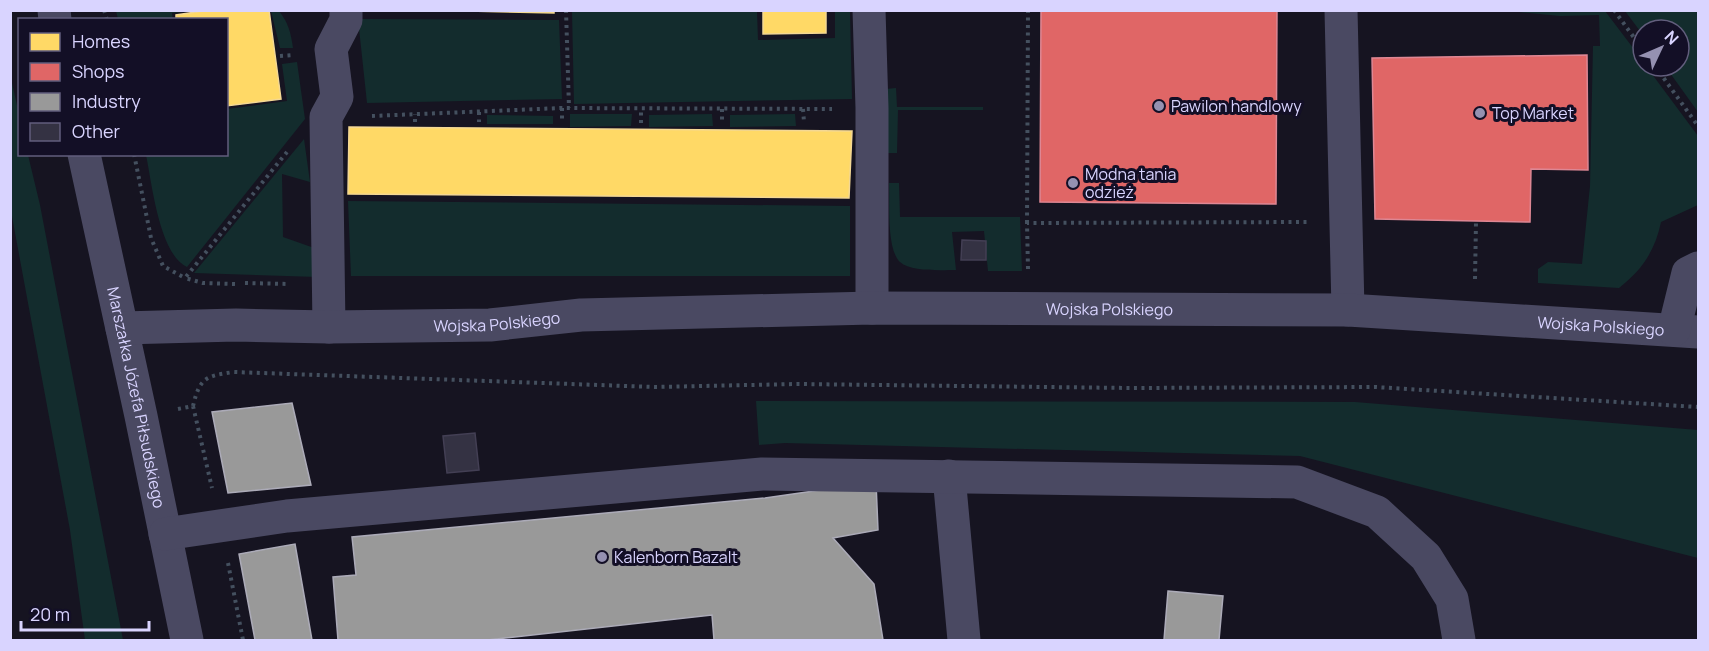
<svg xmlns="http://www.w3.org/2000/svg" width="1709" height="651" viewBox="0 0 1709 651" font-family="Manrope,sans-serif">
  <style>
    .green { fill: #132c2d }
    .homes { fill: #ffd966; stroke: #f4d894; stroke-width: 1.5 }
    .shops { fill: #e06666; stroke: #de8794; stroke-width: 1.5 }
    .industry { fill: #999; stroke: #acabb8; stroke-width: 1.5 }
    .building { fill: #343243; stroke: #433f54; stroke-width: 1.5 }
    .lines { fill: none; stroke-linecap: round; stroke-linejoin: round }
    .path { stroke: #44505f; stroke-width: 4; stroke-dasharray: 3 4.5; stroke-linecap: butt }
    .minor { stroke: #4a4962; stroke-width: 33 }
    .poi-dot { fill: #9591b1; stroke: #130f26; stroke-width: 2 }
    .labels { text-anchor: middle; stroke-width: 6; stroke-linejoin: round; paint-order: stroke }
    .poi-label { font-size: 16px; fill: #d9d4ff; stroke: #130f26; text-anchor: start }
    .street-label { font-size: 16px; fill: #d9d4ff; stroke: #130f26 }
  </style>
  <rect width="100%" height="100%" fill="#161421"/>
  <path class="green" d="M116,11V10L194,11L172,13L173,20L118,19Z
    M271,11H279C288,22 291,33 293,48H280Z
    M572,11H757L758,40L835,38V11H850L852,99L574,104Z
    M1509,11H1605L1643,61V66H1646L1698,136V205L1661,222C1655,251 1642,270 1619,288L1538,283V269L1548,262L1582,264L1590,186L1593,46H1600L1599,15L1560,16Z
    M1625,11H1698V112L1665,66H1679V30H1643V35Z
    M358,19L559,20L562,99L367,103Z
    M297,62L305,119L187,267C159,254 152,183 146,155L226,154L227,109L287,101L282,64Z
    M10,74L19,114L20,154L28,155L40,205L123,640H85L70,530L11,211Z
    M896,88L897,107H983V110H898L897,153H888L886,89Z
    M570,114H632L631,126L570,127Z
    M712,114L713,126L649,127V115Z
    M795,114L796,126L730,127V115Z
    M487,115L553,116V124H487Z
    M304,139L310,182L282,174L283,237L317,249L318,277L194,273Z
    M889,183H899L900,217H1020L1022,271H988L984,231L952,232L956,270C941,270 911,272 900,262C886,249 890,202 889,183Z
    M348,201L850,206V276H351Z
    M756,401L1355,402L1698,430V558L1300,456L785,443L759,445Z"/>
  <path class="homes" d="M209,10H269L281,99L226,106V20H176V15Z
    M423,10H554V13Z
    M763,10H826V33L763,34Z
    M349,127L852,131L849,198L348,194Z"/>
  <path class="shops" d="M1041,10H1277L1276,204L1040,202Z
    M1587,55L1588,170L1531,169L1530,222L1375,219L1372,58Z"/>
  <path class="industry" d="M292,403L311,485L228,493L212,412Z
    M876,482L878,530L833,538L874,584L883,640H714L712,615L487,640H338L333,577L356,575L352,537L765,498Z
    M295,544L312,640H255L239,554Z
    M1168,591L1223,596L1219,640H1164Z"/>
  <path class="building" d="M962,240L986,241V260H961Z
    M475,433L479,470L447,473L443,436Z"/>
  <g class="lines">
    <path class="path" d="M104,10L107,20
      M566,10L569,108
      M1614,10L1643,50
      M280,56L294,55
      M1655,66L1698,126
      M562,108V121
      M722,109V123
      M803,109L804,122
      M479,112V122
      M372,116L562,108L832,109
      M415,122V114
      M641,123V109
      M134,154L151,238L163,266L185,278
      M1027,223L1028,10
      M1028,269L1027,223L1307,222
      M1475,279L1476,222
      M245,283L289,284
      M235,284L203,283L185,278L287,152
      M193,406L212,488
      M178,409L193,406C200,377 206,376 234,372L655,387L797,384L1130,388L1375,387L1698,407
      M228,563L243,640"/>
    <g class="minor">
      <path d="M54,10L55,20"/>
      <path d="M869,10L872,108V308"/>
      <path d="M1341,10L1348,310"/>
      <path id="s1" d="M84,154L141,416L187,640"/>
      <path d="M329,327L326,117L337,97L331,49L346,20V10"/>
      <path id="s2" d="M122,328L236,325L329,327L490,325L581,315L872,308L1348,310L1698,332"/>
      <path d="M1674,330L1688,273L1698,268"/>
      <path d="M949,476L964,640"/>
      <path d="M165,534L287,516L762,474L1297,482L1377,512L1426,557L1452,599L1459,640"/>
    </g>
  </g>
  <g class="poi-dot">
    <circle cx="1159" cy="106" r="6"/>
    <circle cx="1480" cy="113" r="6"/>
    <circle cx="1073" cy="183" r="6"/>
    <circle cx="602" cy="557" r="6"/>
  </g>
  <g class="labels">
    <g class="poi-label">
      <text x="1171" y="112">Pawilon handlowy</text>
      <text x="1492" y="119">Top Market</text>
      <text x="1085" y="180">Modna tania<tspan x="1085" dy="18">odzież</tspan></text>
      <text x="614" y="563">Kalenborn Bazalt</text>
    </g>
    <g class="street-label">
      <text dy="6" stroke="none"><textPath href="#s2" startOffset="988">Wojska Polskiego</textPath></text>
      <text dy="6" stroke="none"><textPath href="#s2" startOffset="375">Wojska Polskiego</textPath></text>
      <text dy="6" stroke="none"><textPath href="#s2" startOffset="1480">Wojska Polskiego</textPath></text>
      <text dy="6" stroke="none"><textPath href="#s1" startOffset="249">Marszałka Józefa Piłsudskiego</textPath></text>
    </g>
  </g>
  <rect width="1709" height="651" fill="none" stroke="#d9d4ff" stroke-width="24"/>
  <rect x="18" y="18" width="210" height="138" fill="#130f26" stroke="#625e7d" stroke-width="1.5"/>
  <rect x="30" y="33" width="30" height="18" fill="#ffd966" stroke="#625e7d" stroke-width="1.5"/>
  <text x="72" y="48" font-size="18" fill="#d9d4ff">Homes</text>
  <rect x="30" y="63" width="30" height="18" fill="#e06666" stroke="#625e7d" stroke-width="1.5"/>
  <text x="72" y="78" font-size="18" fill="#d9d4ff">Shops</text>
  <rect x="30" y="93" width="30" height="18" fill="#999999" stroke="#625e7d" stroke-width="1.5"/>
  <text x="72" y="108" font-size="18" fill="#d9d4ff">Industry</text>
  <rect x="30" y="123" width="30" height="18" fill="#343243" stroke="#625e7d" stroke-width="1.5"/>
  <text x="72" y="138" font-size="18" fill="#d9d4ff">Other</text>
  <g transform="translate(1661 48) rotate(46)"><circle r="28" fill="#130f26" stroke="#625e7d" stroke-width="1.5"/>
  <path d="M0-4.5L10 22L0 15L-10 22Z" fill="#9591b1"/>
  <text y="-9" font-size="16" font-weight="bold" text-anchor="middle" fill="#d9d4ff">N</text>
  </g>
  <path d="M21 621v9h128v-9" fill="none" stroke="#d9d4ff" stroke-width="3"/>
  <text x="30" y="621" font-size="18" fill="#d9d4ff" stroke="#130f26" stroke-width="4.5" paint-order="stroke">20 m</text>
</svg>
